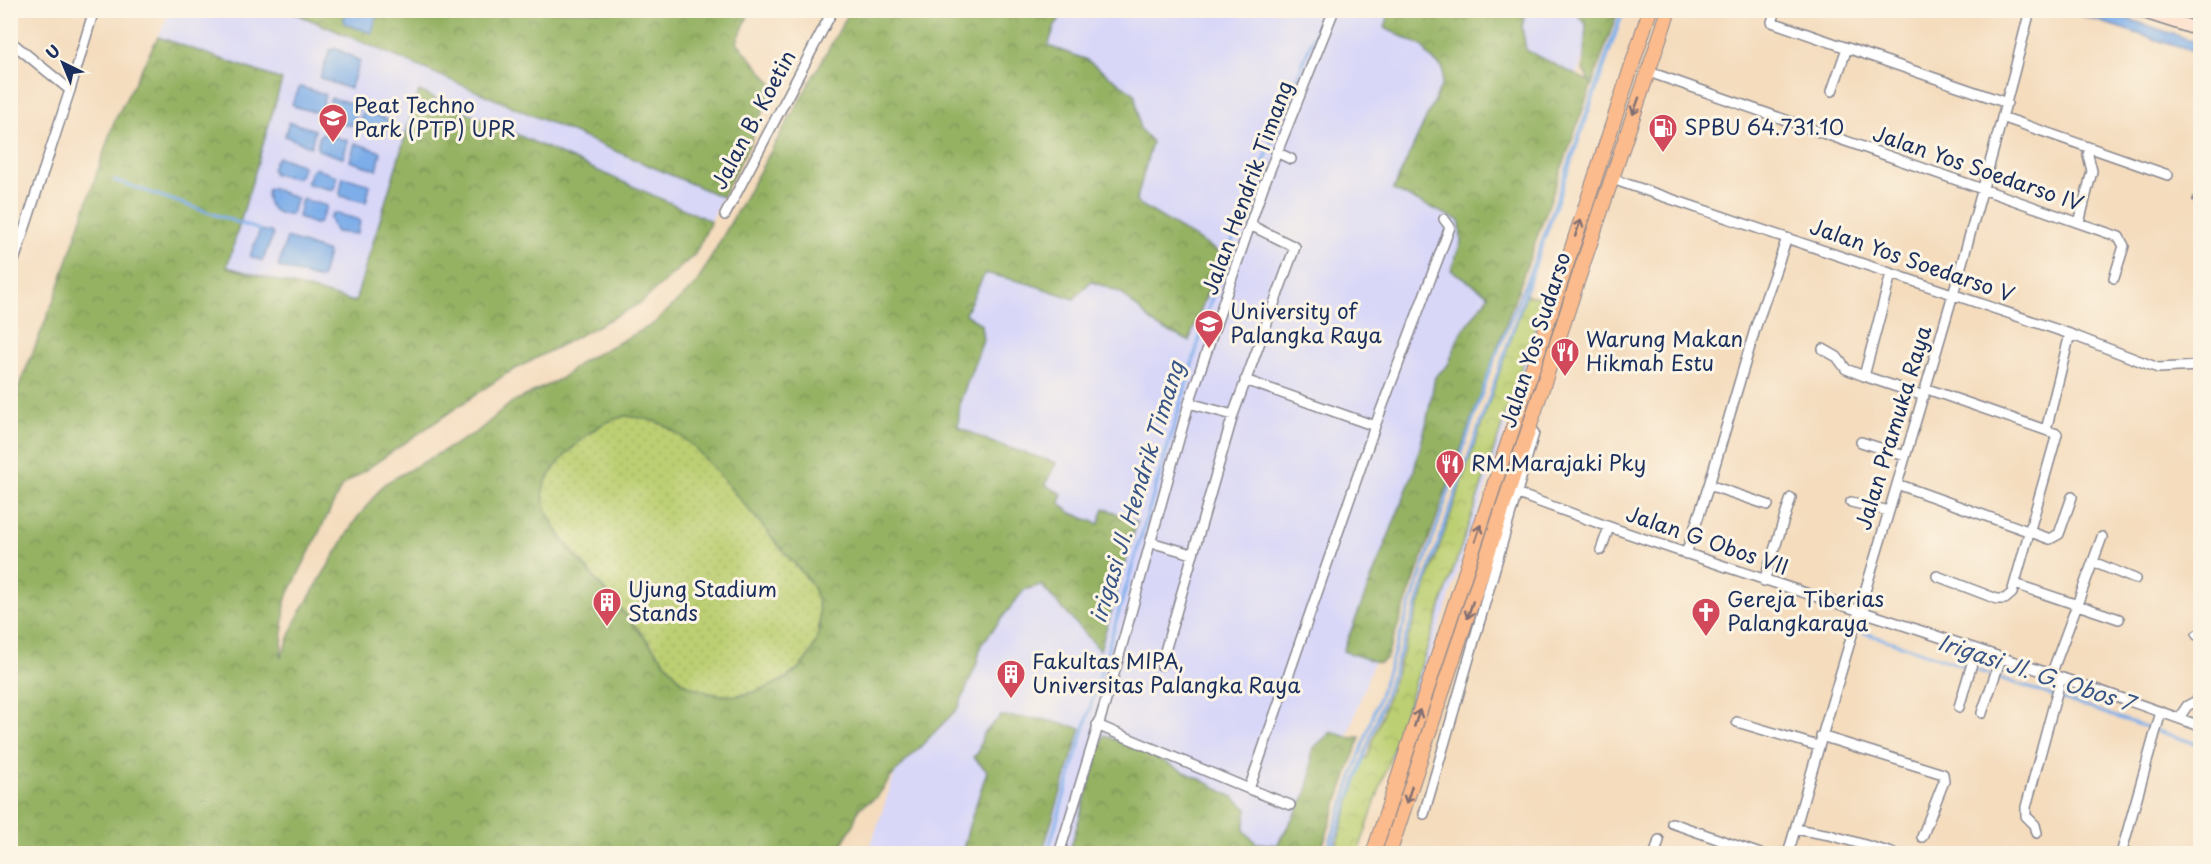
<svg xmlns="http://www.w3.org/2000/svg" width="2211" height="864" viewBox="0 0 2211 864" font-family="'Playpen Sans',sans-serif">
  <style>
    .built { fill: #d8d7f8 }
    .grass { fill: url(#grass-dots); stroke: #6c7f68; stroke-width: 1.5 }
    .forest { fill: url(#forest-crowns); stroke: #587061; stroke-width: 1.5; fill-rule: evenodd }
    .park { fill: url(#park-crowns); stroke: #6c7f68; stroke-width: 1.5 }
    .water { fill: #7eaee9; stroke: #4c6ea4; stroke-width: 1.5 }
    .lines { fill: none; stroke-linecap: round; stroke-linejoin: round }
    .stream { stroke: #7eaee9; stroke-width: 3 }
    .street-casing { stroke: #88868e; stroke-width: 12 }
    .secondary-casing { stroke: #88868e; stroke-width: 15 }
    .primary-casing { stroke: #88868e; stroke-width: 16 }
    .street { stroke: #fff; stroke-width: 9 }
    .secondary { stroke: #fde4d1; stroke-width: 12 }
    .primary { stroke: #fbbb8c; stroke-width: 14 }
    .oneway { stroke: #806e73 }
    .labels { text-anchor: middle; stroke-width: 6; stroke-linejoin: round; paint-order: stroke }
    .poi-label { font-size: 21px; fill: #1b2f5e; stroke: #fcf5e5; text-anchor: start }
    .street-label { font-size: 21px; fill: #1b2f5e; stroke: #fcf5e5 }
    .water-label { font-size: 22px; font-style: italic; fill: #395588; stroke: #fcf5e5 }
  </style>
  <defs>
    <pattern id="grass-dots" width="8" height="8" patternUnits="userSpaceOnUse" patternTransform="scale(1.5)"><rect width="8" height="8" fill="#bccf72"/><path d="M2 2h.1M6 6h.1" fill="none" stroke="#a1b265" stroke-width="1.8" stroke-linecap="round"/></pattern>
    <pattern id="forest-crowns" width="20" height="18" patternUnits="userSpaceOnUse" patternTransform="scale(1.5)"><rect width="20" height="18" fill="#95b264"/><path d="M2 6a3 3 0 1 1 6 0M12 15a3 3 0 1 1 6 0" fill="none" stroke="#799156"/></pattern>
    <pattern id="park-crowns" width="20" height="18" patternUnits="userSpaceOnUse" patternTransform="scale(1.5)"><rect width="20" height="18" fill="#bccf72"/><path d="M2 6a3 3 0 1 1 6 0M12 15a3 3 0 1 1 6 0" fill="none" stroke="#a1b265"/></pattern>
  </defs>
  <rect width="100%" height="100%" fill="#fcf5e5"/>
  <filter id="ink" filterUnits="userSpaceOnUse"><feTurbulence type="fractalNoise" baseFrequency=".0167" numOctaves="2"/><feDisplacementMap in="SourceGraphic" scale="12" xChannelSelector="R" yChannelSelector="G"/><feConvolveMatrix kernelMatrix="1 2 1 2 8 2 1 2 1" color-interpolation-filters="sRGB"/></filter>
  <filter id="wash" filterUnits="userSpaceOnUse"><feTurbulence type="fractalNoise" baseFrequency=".008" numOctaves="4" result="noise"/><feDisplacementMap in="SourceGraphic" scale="24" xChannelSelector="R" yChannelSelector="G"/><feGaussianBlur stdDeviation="1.35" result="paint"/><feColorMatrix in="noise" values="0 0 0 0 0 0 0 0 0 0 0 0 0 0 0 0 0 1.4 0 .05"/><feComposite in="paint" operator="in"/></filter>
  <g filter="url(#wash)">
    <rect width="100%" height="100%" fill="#f4dcbd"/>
    <path class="built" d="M170,11H290L722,197L711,221L419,92L355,302L226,267L282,80L158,37Z
      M1023,11H1599L1307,853L868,854L972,542L903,462Z
      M1526,298L1547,304L1396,759L1370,751Z"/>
    <path class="grass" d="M625,416C658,419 668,425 693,446C726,480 755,518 786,554C794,564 809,577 814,590C828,628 815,663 779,682C744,700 718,700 683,683L563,540C554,525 544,511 543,493C543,472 586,433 603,424C610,420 618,418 625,416Z"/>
    <path class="forest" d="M1390,10L1526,11L1522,27L1526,50L1590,82L1583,70L1586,24L1574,11H1618L1386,659L1379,663L1343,651L1413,474L1426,425L1435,377L1448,365L1459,336L1489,295L1451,270L1461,242L1460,221L1393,190L1442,84L1443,68L1428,56L1424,47L1385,28Z
      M290,11H750L737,42L774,86L750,143L722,197Z
      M850,11H1064L1055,26L1048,46L1085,59L1135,94L1140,129L1152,142L1136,202L1222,254L1189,341L1158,327L1121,293L1091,281L1074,299L1030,284L985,273L965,314L981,324L983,341L960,402L958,427L991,442L1056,463L1045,485L1062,494L1060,503L1069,512L1099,524L1104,508L1137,522L1100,650L1041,585L1024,590L1013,604L981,645L977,663L958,708L891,777L877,797L859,808L852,827L836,853H11V406L56,295L114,122L158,37L282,80L227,267L355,302L419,91L711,221L695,254L641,303L506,374L342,486L285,601L281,658L298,616L355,521L384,484L477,432L511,403L562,378L581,362L652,325L696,284ZM625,416C658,419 668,425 693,446C726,480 755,518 786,554C794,564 809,577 814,590C828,628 815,663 779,682C744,700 718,700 683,683L562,540C554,525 544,511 543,493C543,472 586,433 603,424C610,420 618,418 625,416Z
      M1001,716L1041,719L1081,728L1042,853H962L969,826L987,771L973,757L978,753L983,734Z
      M1331,732L1351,738L1360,737L1320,853H1069L1104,735L1139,750L1202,780L1233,797L1247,809L1244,830L1256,843L1277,845L1305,797L1311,776L1312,749Z"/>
    <path class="park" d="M1526,295L1545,298L1358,853H1334L1363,758H1367Z"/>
    <path class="water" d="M346,11H378L372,33L345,24L344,20Z
      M2068,11H2104L2200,43V54Z
      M335,48L360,61L350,89L320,78L330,50Z
      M300,87L325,94L321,113L296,107L292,104Z
      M332,98L358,105V109L353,125H345L327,117L330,99Z
      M364,110L390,121L385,135C376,135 364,132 357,125Z
      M289,122L315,130L311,147L285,136Z
      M323,133L348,141L343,158L318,150L317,147L320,135Z
      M355,143L381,152L377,170L350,161Z
      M279,157L302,165L303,167L300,176L296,178L274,174L272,169L275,161Z
      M315,168L336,176L337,179L334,190L307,184L311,172Z
      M343,177L370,185L366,202L341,196L340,193Z
      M271,188L297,198L291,214C275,216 264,205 268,189Z
      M302,199L327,206L319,223L314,224L298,217Z
      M333,213L357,219L360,222L357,234L336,232L333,227L330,218Z
      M260,230L271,232L273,236L262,261L250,256Z
      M287,238L328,252L322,277L320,279L278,267Z"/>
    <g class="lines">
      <path class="stream" d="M114,180L260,230
        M1862,632L2200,745
        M1047,854L1217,280L1324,10
        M1326,854L1489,373L1540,247L1622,10
        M1330,854L1624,10"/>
    </g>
  </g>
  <g filter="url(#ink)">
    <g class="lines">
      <g class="street-casing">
        <path id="street" d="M1776,10L1772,22L2007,103
          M10,41L70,90L94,10
          M1649,72L2119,237L2124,246L2114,278
          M1832,91L1847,48
          M2002,117L2168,175
          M1276,152L1291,159
          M1612,179L2070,334L2158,368L2200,366
          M2198,199L2200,200
          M725,215L833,10
          M2079,223L2092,171L2088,155L2090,148
          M10,273L70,90
          M1891,274L1864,376L1924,396
          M1823,349L1837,357L1846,369L1864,376
          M1245,380L1375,426
          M1927,389L2057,434L2012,593L2005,599H1997L1937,576
          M1189,403L1233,415
          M2046,430L2070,334
          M1861,442L1905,456
          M1897,484L2050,539L2059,534L2072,497
          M1709,485L1768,505
          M1510,491C1738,576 1972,643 2200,726
          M1851,502L1889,511
          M1150,542L1192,554
          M1601,550L1609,527
          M1686,554L1709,485L1756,326L1787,238
          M2093,562L2135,579
          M1764,581L1791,498
          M2015,584L2119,619
          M2197,635L2200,636
          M1161,665L1233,415L1295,247L1250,225
          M2051,675L2102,537
          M1959,707L1976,650
          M1982,713L2001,658
          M2179,718L2187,706L2200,699
          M1737,722L1818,746
          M1097,725L1249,789L1375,426L1450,227L1444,219
          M1821,736L1943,774L1944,781L1922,837
          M1249,789L1290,805
          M1424,814L1534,433
          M1672,823L1760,854
          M1795,829L1830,835L1896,854
          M2037,833L2035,825L2026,816V807L2061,678
          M1059,854L1114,674L1189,403L1263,187L1334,10
          M1655,854L1659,840
          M1788,854C1868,572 1959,294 2030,10
          M2121,854L2161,712"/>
      </g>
      <g class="secondary-casing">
        <path id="secondary" d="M2138,10L2200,30"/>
      </g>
      <g class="primary-casing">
        <path id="primary" d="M1373,854L1650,10
          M1389,854L1583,264L1669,10"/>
      </g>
      <use href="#street" class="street"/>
      <use href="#secondary" class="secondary"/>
      <use href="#primary" class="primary"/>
    </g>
    <defs><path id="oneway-shaft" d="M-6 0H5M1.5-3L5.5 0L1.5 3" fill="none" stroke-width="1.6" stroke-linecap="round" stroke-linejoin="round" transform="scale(1.5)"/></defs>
    <g class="oneway">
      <use href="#oneway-shaft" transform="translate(1636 106) rotate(110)"/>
      <use href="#oneway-shaft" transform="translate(1578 228) rotate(-71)"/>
      <use href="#oneway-shaft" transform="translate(1478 533) rotate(-72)"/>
      <use href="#oneway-shaft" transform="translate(1470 610) rotate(108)"/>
      <use href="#oneway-shaft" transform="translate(1417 718) rotate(-72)"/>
      <use href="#oneway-shaft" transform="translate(1409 795) rotate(108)"/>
    </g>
  </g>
  <defs>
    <g id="school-pin" transform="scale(1.5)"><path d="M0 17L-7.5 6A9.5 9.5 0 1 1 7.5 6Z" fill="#d1495b" stroke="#fcf5e5"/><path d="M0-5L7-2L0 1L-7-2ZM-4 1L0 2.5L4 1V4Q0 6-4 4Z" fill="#fff"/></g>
    <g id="fuel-pin" transform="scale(1.5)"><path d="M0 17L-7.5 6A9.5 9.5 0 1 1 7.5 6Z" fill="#d1495b" stroke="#fcf5e5"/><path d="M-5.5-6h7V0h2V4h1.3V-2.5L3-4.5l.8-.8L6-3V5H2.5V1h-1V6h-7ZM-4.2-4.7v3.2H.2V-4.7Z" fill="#fff"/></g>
    <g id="university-pin" transform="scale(1.5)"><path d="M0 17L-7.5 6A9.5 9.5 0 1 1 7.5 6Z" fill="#d1495b" stroke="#fcf5e5"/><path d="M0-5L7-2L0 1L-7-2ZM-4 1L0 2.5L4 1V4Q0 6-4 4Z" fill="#fff"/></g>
    <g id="restaurant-pin" transform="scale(1.5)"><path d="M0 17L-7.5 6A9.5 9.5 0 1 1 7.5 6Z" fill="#d1495b" stroke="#fcf5e5"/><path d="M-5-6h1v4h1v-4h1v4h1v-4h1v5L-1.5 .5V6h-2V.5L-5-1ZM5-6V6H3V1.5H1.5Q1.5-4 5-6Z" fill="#fff"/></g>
    <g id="building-pin" transform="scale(1.5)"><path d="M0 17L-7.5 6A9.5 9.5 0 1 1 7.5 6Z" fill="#d1495b" stroke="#fcf5e5"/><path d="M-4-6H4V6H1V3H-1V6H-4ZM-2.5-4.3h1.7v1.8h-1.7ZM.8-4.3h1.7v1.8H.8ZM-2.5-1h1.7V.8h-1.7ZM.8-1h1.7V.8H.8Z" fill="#fff"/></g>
    <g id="church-pin" transform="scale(1.5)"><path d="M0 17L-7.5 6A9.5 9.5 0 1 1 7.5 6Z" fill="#d1495b" stroke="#fcf5e5"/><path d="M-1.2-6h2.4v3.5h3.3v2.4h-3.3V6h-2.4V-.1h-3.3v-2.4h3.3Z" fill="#fff"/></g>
  </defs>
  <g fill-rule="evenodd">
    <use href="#school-pin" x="333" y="118"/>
    <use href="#fuel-pin" x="1663" y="128"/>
    <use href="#university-pin" x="1209" y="324"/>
    <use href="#restaurant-pin" x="1565" y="352"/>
    <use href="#restaurant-pin" x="1450" y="464"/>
    <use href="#building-pin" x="607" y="602"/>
    <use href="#church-pin" x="1706" y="612"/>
    <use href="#building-pin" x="1011" y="674"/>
  </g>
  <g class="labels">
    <g class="poi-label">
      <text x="354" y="113">Peat Techno<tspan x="354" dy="24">Park (PTP) UPR</tspan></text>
      <text x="1684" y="135">SPBU 64.731.10</text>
      <text x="1230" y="319">University of<tspan x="1230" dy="24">Palangka Raya</tspan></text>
      <text x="1586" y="347">Warung Makan<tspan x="1586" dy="24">Hikmah Estu</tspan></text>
      <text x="1471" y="471">RM.Marajaki Pky</text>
      <text x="628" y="597">Ujung Stadium<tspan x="628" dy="24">Stands</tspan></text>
      <text x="1727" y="607">Gereja Tiberias<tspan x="1727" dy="24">Palangkaraya</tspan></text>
      <text x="1032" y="669">Fakultas MIPA,<tspan x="1032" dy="24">Universitas Palangka Raya</tspan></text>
    </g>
    <g class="street-label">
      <text transform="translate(754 120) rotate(-62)" y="7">Jalan B. Koetin</text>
      <text transform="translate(1978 169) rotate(19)" y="7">Jalan Yos Soedarso IV</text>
      <text transform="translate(1248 188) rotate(-70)" y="7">Jalan Hendrik Timang</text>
      <text transform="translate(1912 261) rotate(19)" y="7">Jalan Yos Soedarso V</text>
      <text transform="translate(1536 340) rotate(-72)" y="7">Jalan Yos Sudarso</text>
      <text transform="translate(1894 428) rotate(-73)" y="7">Jalan Pramuka Raya</text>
      <text transform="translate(1707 541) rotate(19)" y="7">Jalan G Obos VII</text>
    </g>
    <g class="water-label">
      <text transform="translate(1137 492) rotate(-73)" y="8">irigasi Jl. Hendrik Timang</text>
      <text transform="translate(2036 673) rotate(18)" y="8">Irigasi Jl. G. Obos 7</text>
    </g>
  </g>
  <rect width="2211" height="864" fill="none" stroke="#fcf5e5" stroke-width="36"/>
  <g transform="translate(63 63) rotate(317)" stroke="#fcf5e5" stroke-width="4.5" paint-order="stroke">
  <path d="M0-4.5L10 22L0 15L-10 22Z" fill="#1b2f5e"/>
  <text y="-9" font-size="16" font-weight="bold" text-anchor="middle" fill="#1b2f5e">U</text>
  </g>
</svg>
